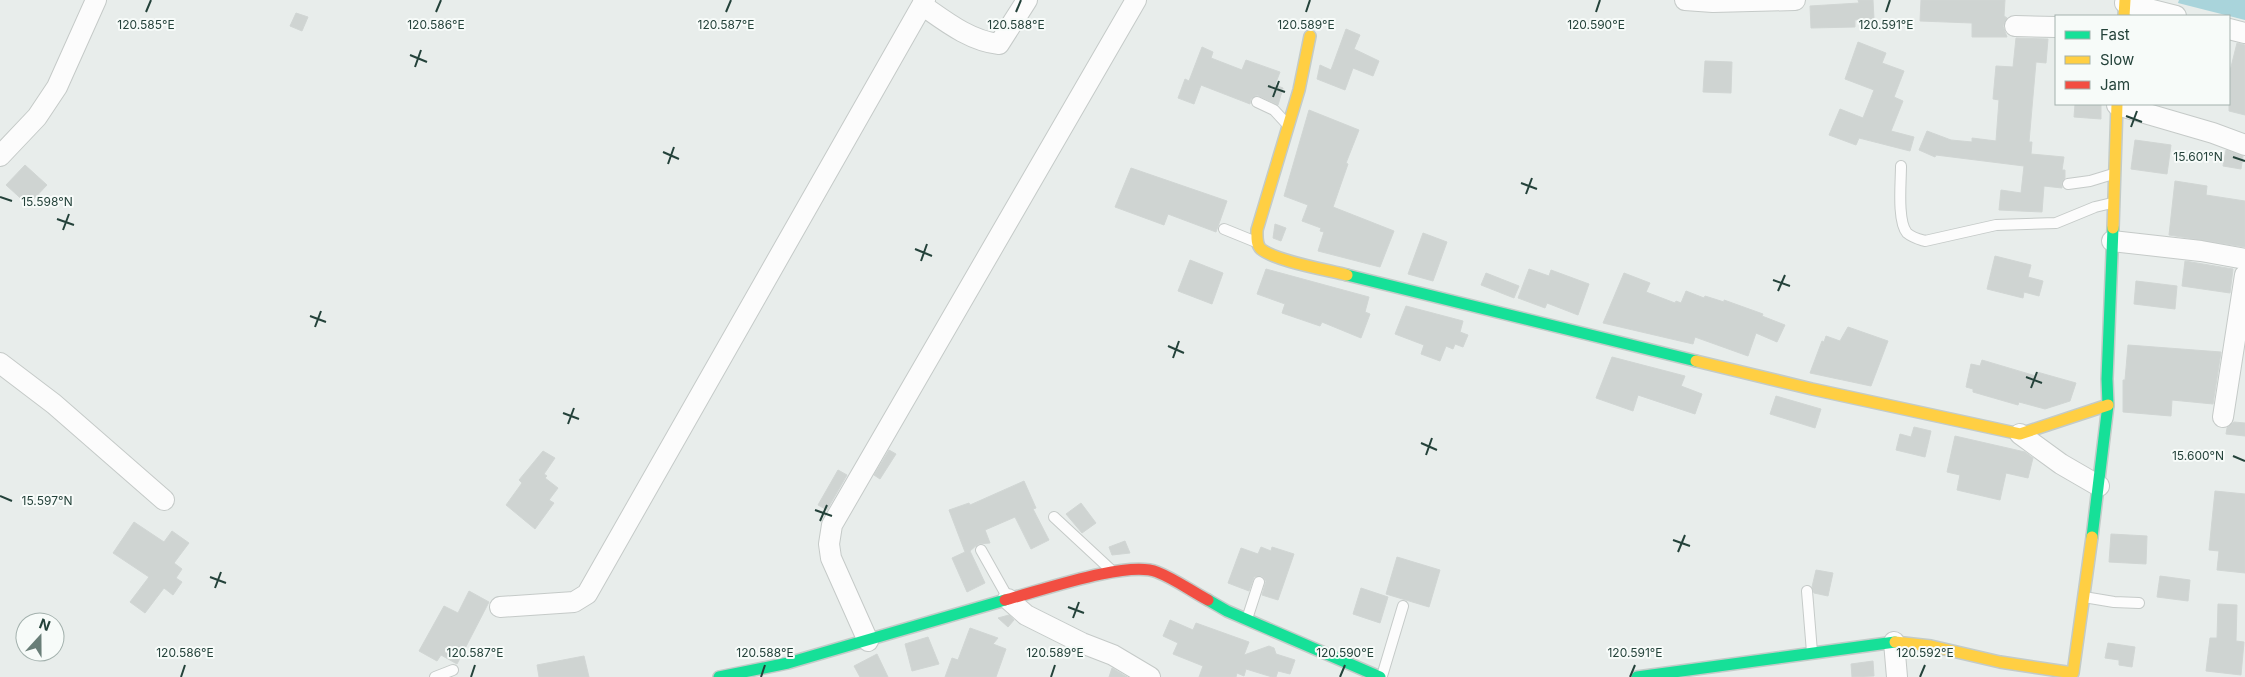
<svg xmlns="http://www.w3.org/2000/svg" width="2245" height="677" viewBox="0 0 2245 677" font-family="Inter,sans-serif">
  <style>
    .water { fill: #a9d4db }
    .building { fill: #cfd4d2; stroke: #d1d6d4 }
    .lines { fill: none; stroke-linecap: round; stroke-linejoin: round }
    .lane-casing { stroke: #c5cac8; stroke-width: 12 }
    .street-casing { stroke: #c5cac8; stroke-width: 22 }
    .fast-casing { stroke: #c3cbc8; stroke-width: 14 }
    .slow-casing { stroke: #c3cbc8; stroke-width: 14 }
    .jam-casing { stroke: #c3cbc8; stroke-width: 14 }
    .lane { stroke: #fcfcfc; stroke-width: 10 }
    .street { stroke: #fcfcfc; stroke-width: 20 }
    .fast { stroke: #16e098; stroke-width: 11 }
    .slow { stroke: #ffcf43; stroke-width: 11 }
    .jam { stroke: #f24e42; stroke-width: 11 }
    .ticks { fill: none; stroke: #24423a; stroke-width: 2 }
    .ticks-label { font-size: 12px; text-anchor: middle; fill: #24423a; stroke: #f7fbf9; stroke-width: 4; stroke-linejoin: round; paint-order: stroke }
  </style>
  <rect width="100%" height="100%" fill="#e8edeb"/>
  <path class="water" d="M2179,0H2245V20L2178,3Z"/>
  <path class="building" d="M1858,0H1873L1874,19L1855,20V27L1811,28L1810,6L1859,3Z
    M1921,0H2005L2004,16L2007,18L2003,26L2007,37H1972V23L1920,21Z
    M296,13L308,17L302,31L290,26Z
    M1346,29L1360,35L1354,49L1379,61L1373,76L1353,68L1345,90L1317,79L1320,65L1331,70Z
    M2016,38L2048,39L2046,63L2036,62L2029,142H2032L2031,154L2064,157L2062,170H2065V178L2062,182V188L2044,186L2042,212L1999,210L2001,190L2021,193L2024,166L1936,155L1935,157L1919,150L1927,131L1951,140L1972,142V138L1996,141L1999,100L1993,99L1996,66L2013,67Z
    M1858,42L1886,53L1882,63L1904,71L1894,97L1903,101L1891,131L1914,137L1910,151L1859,138L1856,145L1829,135L1840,109L1863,118L1874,90L1845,79Z
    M2237,43L2245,45V115L2229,111V75Z
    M1202,47L1213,52L1211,58L1242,70L1246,60L1280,72L1275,85L1283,88L1278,105L1257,95L1251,99L1250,104L1201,85L1194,104L1178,98L1185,79L1189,81Z
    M1705,61L1732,62L1731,93L1703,92Z
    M2075,104H2101V119L2074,117Z
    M1309,110L1359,130L1346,163L1348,164L1333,207L1394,231L1380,267L1318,251L1324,232L1320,231L1321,228L1302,221L1308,205L1284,196Z
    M2135,140L2171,145L2167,174L2131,169Z
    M2226,150L2243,156L2241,169L2223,166Z
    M25,165L47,185L28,205L6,185Z
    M1131,168L1227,201L1216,232L1168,214L1164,225L1115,207Z
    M2175,181L2207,186L2206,195L2245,201V247L2169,235Z
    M1275,224L1286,228L1281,241L1273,238Z
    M1423,233L1447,242L1433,281L1408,274Z
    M1995,256L2031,265L2028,277L2043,281L2039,296L2024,292L2023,298L1987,289Z
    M1190,260L1223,273L1212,304L1178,291Z
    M2185,261L2233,269L2230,293L2182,286Z
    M1266,269L1369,297L1365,312L1370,314L1361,338L1322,322L1320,326L1282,313L1285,304L1257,294Z
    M1529,269L1549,276L1551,270L1589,284L1578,315L1547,303L1545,308L1518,298Z
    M1486,273L1519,286L1514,298L1481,285Z
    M1624,273L1650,283L1646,292L1675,303L1676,301L1681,303L1686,291L1704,298L1705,296L1724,302V300L1763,314L1762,316L1785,325L1777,342L1756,333L1748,356L1695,337L1693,344L1603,323Z
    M2136,281L2177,286L2175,309L2134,304Z
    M1406,306L1463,321L1460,332L1468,335L1463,347L1455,344L1453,349L1446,346L1440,361L1421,354L1424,345L1395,334Z
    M1848,327L1888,341L1871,386L1810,373L1822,341L1824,342L1826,336L1840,341Z
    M2128,345L2221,352L2213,404L2172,400L2171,416L2123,412V380H2125Z
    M1612,357L1685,376L1681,386L1702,394L1695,414L1638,395L1633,411L1596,398Z
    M1982,360L2036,376L2037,372L2076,383L2070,401L2045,409L2019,402L2018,405L1973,392V389L1966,387L1971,364L1980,366Z
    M1776,396L1821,409L1815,428L1770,414Z
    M2234,422L2245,423V436L2226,434L2227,428Z
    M1914,427L1931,431L1925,457L1896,450L1900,434L1911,437Z
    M1955,436L2025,452L2033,458L2028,478L2006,473L2000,500L1957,490L1960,475L1947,472Z
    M889,450L896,454L880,479L874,475Z
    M543,451L555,458L544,474L547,476L545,478L558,488L549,500L554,503L535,529L506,505L522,483L519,480Z
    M838,470L847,475L827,510L818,505Z
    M1024,481L1036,508L1033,509L1049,540L1031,549L1015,517L985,530L990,543L978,544L970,551L985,583L967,592L952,558L965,552L949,510L969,503L970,505Z
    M2215,491L2245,494V573L2217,570L2219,551L2209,550Z
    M1081,503L1096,523L1082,533L1066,514Z
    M134,522L164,542L172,531L189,543L174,563L182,569L176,578L182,582L173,595L164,588L145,613L130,602L149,577L113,553Z
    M2111,534L2147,536L2146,564L2109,562Z
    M1125,541L1130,553L1112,555L1109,547Z
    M1261,547L1271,551L1272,547L1294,554L1278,600L1262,595L1266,581L1262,576L1254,577L1249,591L1228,583L1241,548L1258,554Z
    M1397,557L1440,570L1429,607L1386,594Z
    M1816,570L1833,573L1828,596L1814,593L1812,587Z
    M2160,576L2190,580L2188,601L2157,597Z
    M1361,588L1388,597L1380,623L1353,614Z
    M469,591L489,602L457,664L441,655L437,661L419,651L444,606L458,613Z
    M2218,604L2237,605L2236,641L2244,642L2241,675L2206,671L2210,638H2217Z
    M1009,615L1014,620L1008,627L998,618Z
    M1170,620L1193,630L1196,623L1249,642L1244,655L1269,646L1274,648L1276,654L1295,660L1290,674L1278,671L1276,677H1272L1246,669L1244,676L1237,673L1236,677H1199L1203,666L1173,654L1178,643L1163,636Z
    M970,628L998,638L993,644L1006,649L996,677H945L952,658L958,660Z
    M928,637L939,664L912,671L905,644Z
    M2108,643L2135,647L2132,667L2119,665V660L2105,658Z
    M877,654L888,677H860L854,666Z
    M584,656L589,677H539L537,665Z
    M1873,661L1874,676L1852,677L1851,664Z
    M1112,668L1127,677H1109Z"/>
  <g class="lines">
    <g class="lane-casing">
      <path id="lane" d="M1257,102L1274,110L1286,123
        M1901,166C1901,182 1897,221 1907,233C1913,238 1918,239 1925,241L1996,225L2056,223L2095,207L2112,203
        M2068,184L2090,181L2113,174
        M1224,229L1256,242
        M1054,517L1110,569
        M981,550L1008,598
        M1807,591L1812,652
        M2084,597L2114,602L2139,603
        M1247,619L1259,582
        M1382,676L1403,606
        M435,677L453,670"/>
    </g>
    <g class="street-casing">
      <path id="street" d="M1685,0L1713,2L1795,0
        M2125,3L2176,16
        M922,5C945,21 970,41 999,44L1027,0
        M2015,26L2056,27
        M2229,29L2245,33
        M2117,105L2213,133L2245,145
        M0,156L37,117L57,87L96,0
        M2112,241L2201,251L2245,259
        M0,363L54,404L164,500
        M2223,417L2245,275
        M2020,434L2061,464L2099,486
        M1008,599L1026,615L1082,643L1113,655L1150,677
        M500,607L574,602L587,594L925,0
        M868,641L831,558L829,544L832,525L1136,0
        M1894,642L1897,677"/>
    </g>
    <g class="fast-casing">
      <path id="fast" d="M1347,275L1696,361
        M2092,537L2108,405L2107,379L2113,228
        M1208,600L1227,611L1380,677
        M719,677L788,663L1005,600
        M1637,677L1895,642"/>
    </g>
    <g class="slow-casing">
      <path id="slow" d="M2124,16L2125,0
        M1310,36L1299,90L1257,230C1257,236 1256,244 1261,249C1275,261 1328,270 1347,275
        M2113,228L2117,104
        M1696,361L1812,389L2020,434L2108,405
        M1895,642L1931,646L2000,662L2073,673L2092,537"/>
    </g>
    <g class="jam-casing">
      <path id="jam" d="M1005,600C1040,591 1127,560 1157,572C1175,579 1191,591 1208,600"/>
    </g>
    <use href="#lane" class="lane"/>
    <use href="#street" class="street"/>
    <use href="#fast" class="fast"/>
    <use href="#slow" class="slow"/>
    <use href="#jam" class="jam"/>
  </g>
  <path class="ticks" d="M146,12L151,0M436,12L441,0M726,12L731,0M1016,12L1021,0M1306,12L1310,0M1596,12L1600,0M1886,12L1890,0M410,55L427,62M415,67L421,50M1268,86L1285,92M1273,97L1279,81M2126,116L2142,122M2131,127L2137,111M663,152L679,159M2233,157L2245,161M668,164L674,147M1521,183L1537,189M1526,194L1532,178M0,197L12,201M57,219L74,225M63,230L69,214M915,249L932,256M921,261L927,244M1773,280L1790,286M1778,291L1785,275M310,316L326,322M315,327L321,311M1168,346L1184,353M1173,358L1179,341M2026,377L2042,383M2031,388L2037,372M563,413L579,419M568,424L574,408M1421,443L1437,450M1426,455L1432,438M2233,456L2245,461M0,496L12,501M815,510L832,516M820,521L827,505M1673,540L1690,546M1678,552L1685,535M210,577L226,583M215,588L221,572M1068,607L1084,613M1073,618L1079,602M181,677L185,665M471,677L475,665M761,677L765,665M1051,677L1055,665M1340,677L1345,665M1630,677L1635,665M1920,677L1925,665"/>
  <g class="ticks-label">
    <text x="146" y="29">120.585°E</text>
    <text x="436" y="29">120.586°E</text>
    <text x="726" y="29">120.587°E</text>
    <text x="1016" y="29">120.588°E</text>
    <text x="1306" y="29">120.589°E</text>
    <text x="1596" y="29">120.590°E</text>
    <text x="1886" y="29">120.591°E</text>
    <text x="2198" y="161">15.601°N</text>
    <text x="47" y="206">15.598°N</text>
    <text x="2198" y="460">15.600°N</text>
    <text x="47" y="505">15.597°N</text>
    <text x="185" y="657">120.586°E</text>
    <text x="475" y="657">120.587°E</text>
    <text x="765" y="657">120.588°E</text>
    <text x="1055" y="657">120.589°E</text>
    <text x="1345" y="657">120.590°E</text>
    <text x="1635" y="657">120.591°E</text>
    <text x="1925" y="657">120.592°E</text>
  </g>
  <rect x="2055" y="15" width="175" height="90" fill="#f7fbf9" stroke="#a3b1ad"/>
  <rect x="2065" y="31" width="25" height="8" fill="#16e098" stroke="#a3b1ad"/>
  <text x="2100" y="40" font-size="15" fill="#24423a">Fast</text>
  <rect x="2065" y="56" width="25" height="8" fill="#ffcf43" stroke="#a3b1ad"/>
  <text x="2100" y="65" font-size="15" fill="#24423a">Slow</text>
  <rect x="2065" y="81" width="25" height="8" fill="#f24e42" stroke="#a3b1ad"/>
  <text x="2100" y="90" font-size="15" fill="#24423a">Jam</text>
  <g transform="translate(40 637) rotate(21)"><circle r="24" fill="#f7fbf9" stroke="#a3b1ad"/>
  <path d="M0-4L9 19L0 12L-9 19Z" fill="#697e78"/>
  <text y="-8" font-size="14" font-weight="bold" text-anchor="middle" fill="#24423a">N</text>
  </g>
</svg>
